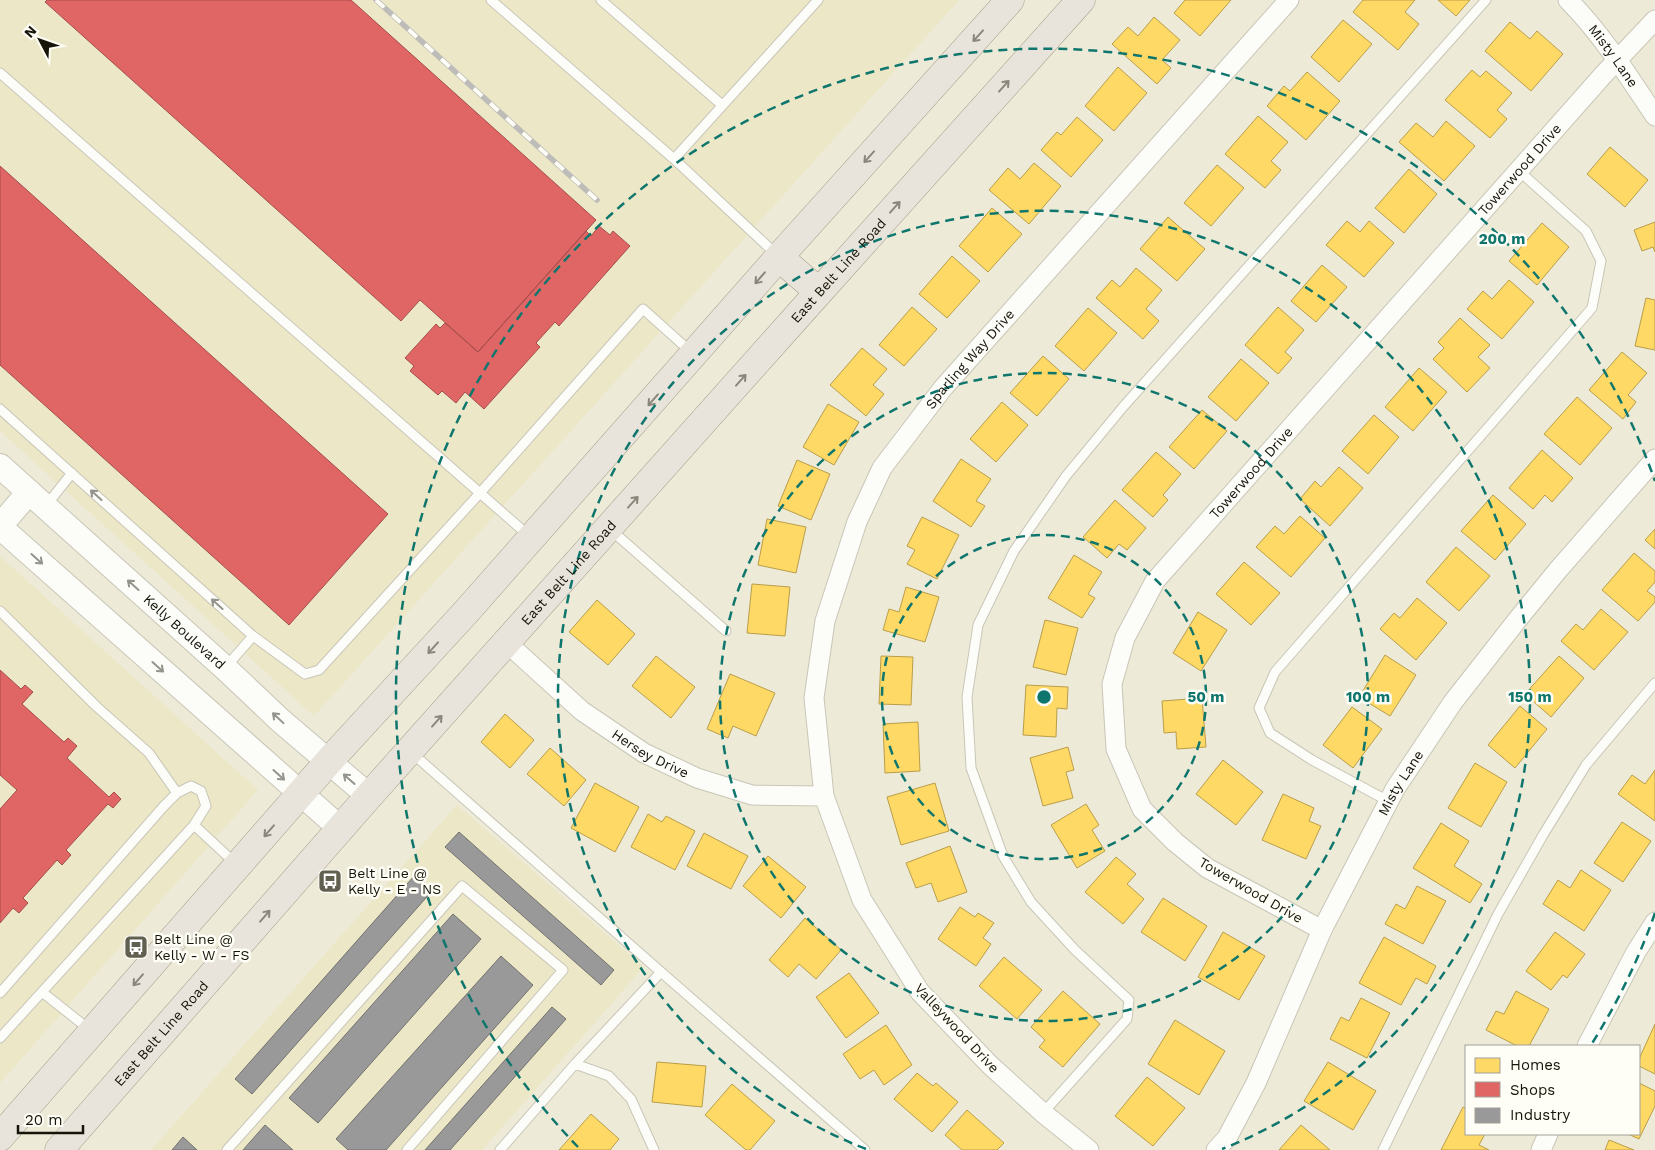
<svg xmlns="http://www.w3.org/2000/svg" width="1655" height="1150" viewBox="0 0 1655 1150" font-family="'Work Sans',sans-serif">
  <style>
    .built { fill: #ece7c7 }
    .homes { fill: #ffd966; stroke: #b99e4a }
    .shops { fill: #e06666; stroke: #a34d4a }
    .industry { fill: #999; stroke: #72716e }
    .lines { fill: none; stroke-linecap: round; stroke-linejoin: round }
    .service-casing { stroke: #c9c6b7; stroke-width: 11 }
    .minor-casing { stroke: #c9c6b7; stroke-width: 21 }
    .tertiary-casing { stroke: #c9c6b7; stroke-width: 26 }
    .primary-casing { stroke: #a69d89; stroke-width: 29 }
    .service { stroke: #fcfcf9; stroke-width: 9 }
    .minor { stroke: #fcfcf9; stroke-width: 19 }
    .tertiary { stroke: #fcfcf9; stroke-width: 24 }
    .primary { stroke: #e8e4db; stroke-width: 28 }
    .rail-casing { stroke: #bdbcb8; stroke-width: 5.5 }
    .rail { stroke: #fefdf6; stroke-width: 4; stroke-dasharray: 11; stroke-linecap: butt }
    .oneway { stroke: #8a867c }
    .oneway2 { stroke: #94948d }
    .ring { fill: none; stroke: #0f766e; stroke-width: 2.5; stroke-dasharray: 9 6 }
    .labels { text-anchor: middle; stroke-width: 5; stroke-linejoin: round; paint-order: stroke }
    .street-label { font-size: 14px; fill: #161408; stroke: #fefdf6 }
    .poi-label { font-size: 14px; fill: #161408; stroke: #fefdf6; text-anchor: start }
    .centre { fill: #0f766e; stroke: #fefdf6; stroke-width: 2.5 }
    .ring-label { font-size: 15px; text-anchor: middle; font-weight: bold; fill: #0f766e; stroke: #fefdf6; stroke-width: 5; stroke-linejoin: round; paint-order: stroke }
  </style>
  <rect width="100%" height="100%" fill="#edead7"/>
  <path class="built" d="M0,0H959L314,716L0,431Z
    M0,556L258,790L0,1083Z
    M457,805L644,967L482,1150H151Z"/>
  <path class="homes" d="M1185,0H1231L1200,36L1174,13Z
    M1363,0H1415L1405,12L1419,24L1398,50L1353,12Z
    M1438,0H1470L1456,16Z
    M1154,17L1180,40L1162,60L1171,68L1157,84L1112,44L1128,27L1138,36Z
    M1343,20L1372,44L1339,82L1311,57Z
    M1510,22L1530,39L1537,31L1563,54L1531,91L1485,51Z
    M1118,67L1147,93L1114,131L1085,106Z
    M1472,70L1480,77L1486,71L1512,93L1497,110L1507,119L1490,138L1445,100Z
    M1307,72L1340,101L1306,140L1267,106L1284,86L1290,91Z
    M1258,116L1288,142L1271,161L1281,170L1265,188L1225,154Z
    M1077,117L1103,140L1071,177L1041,150L1057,132L1061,135Z
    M1446,121L1475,146L1444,181L1399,142L1416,123L1433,137Z
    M1610,147L1648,180L1625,207L1587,174Z
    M1034,163L1061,186L1029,224L989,190L1008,168L1020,179Z
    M1217,165L1244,188L1211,226L1184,203Z
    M1409,169L1437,194L1404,233L1375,208Z
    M992,208L1022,234L988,272L959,246Z
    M1168,217L1205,249L1177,281L1140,249Z
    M1347,221L1360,232L1369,221L1394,243L1364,277L1326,245Z
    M1655,222V252L1653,247L1642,251L1634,230Z
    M1542,223L1569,247L1537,285L1509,261Z
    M952,256L980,281L947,318L919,294Z
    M1322,265L1347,287L1316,322L1291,301Z
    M1136,268L1162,290L1146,309L1159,321L1143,339L1096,298L1112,280L1120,287Z
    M1509,280L1534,302L1502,339L1467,309L1483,291L1492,299Z
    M1646,298L1655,300V350L1635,346Z
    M912,307L937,329L904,366L879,345Z
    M1278,307L1304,330L1285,352L1292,358L1278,374L1245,345Z
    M1088,308L1117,333L1084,371L1055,346Z
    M1460,318L1490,345L1478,357L1490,368L1467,392L1433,359L1444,348L1438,342Z
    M862,348L887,369L873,385L884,394L866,416L830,385Z
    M1622,352L1647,373L1628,395L1636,402L1623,419L1589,390Z
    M1043,356L1069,379L1037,416L1010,393Z
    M1241,359L1269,383L1236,421L1208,397Z
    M1419,368L1447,392L1413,431L1385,407Z
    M1577,397L1612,428L1580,465L1544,434Z
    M1002,402L1028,425L996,462L970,439Z
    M828,404L859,422L834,465L803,447Z
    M1202,410L1227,431L1194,469L1169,447Z
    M1374,415L1399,437L1368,474L1342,451Z
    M1542,450L1573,478L1552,502L1545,495L1533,509L1509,488Z
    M1156,452L1181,474L1163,495L1168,500L1153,517L1122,490Z
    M961,459L991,479L976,501L985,506L971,527L933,501Z
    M797,460L830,474L811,520L778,506Z
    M1339,467L1363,488L1330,526L1300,499L1315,481L1321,487Z
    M1493,495L1526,524L1495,560L1461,531Z
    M1115,500L1146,528L1127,550L1119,544L1107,558L1083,537Z
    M1300,516L1325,538L1291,577L1256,547L1275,526L1284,534Z
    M922,517L959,535L937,579L907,564L915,550L907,546Z
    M767,519L806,527L796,573L758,565Z
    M1655,529V549L1645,540Z
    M1456,547L1490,576L1459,611L1426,582Z
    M1634,553L1655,571V582L1647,591L1655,597V602L1638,621L1602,590Z
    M1074,555L1102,572L1088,594L1095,598L1082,618L1048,598Z
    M1244,562L1280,593L1251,625L1216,594Z
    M752,584L790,587L785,636L747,633Z
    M906,587L939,597L925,642L883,630L889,609L899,612Z
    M1417,598L1447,623L1416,660L1380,629L1394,613L1400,618Z
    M597,600L635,634L608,665L569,632Z
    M1601,609L1628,632L1594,670L1561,641L1576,624L1583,630Z
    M1198,612L1227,630L1201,671L1173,653Z
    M1045,620L1078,628L1066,675L1033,667Z
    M1385,655L1416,675L1390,716L1359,697Z
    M656,656L695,687L671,718L632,686Z
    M881,656L913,657L911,705L879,704Z
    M1559,656L1584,678L1551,717L1525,694Z
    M730,674L775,693L756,736L733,726L728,738L707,729Z
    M1026,685L1068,687L1067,709L1057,708L1056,737L1023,735Z
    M1202,698L1206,747L1177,749L1176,732L1164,733L1162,701Z
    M1520,706L1547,729L1515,768L1488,745Z
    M1352,707L1382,729L1353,768L1323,745Z
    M505,714L534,740L510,768L481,742Z
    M918,722L920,771L885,773L883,724Z
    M1068,747L1074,770L1066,772L1073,798L1043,806L1030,758Z
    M550,748L586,780L564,806L527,774Z
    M1223,760L1263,792L1236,825L1196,794Z
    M1475,763L1507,782L1481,827L1448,808Z
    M1655,770V821L1618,794L1632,775L1645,784Z
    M595,783L639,807L615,852L571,828Z
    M935,783L949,831L901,845L887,797Z
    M1283,794L1314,808L1309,821L1321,826L1306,859L1262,840Z
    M1086,804L1099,825L1092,830L1105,851L1077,868L1051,825Z
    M648,814L662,822L666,816L695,831L675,870L631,847Z
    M1622,822L1651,841L1623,882L1594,863Z
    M1441,823L1469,841L1454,866L1482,884L1470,903L1413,868Z
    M704,833L748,856L731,889L687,866Z
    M950,846L967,892L938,902L931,883L916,888L906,863Z
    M768,856L806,887L781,918L743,886Z
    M1116,857L1136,874L1127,884L1144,899L1123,924L1085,892Z
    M1581,870L1611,890L1584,931L1543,904L1558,880L1570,888Z
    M1417,886L1446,901L1423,944L1385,924L1396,904L1405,909Z
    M1163,898L1207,926L1185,961L1141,932Z
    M960,907L975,917L978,913L994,923L983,938L991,944L976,966L938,939Z
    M805,918L841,950L816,979L799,964L788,977L769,960Z
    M1223,932L1265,956L1239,1000L1198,977Z
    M1555,932L1585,954L1567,978L1563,975L1551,990L1526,971Z
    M1384,937L1436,966L1427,984L1416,978L1401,1005L1359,983Z
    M1004,957L1042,990L1017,1019L979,986Z
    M849,973L879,1013L846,1038L816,997Z
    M1063,991L1100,1024L1063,1067L1039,1047L1045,1040L1031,1027Z
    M1516,991L1549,1009L1529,1046H1517L1486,1030L1496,1011L1504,1014Z
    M1361,998L1390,1013L1367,1058L1330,1039L1341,1017L1349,1021Z
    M1175,1020L1225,1051L1199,1095L1148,1064Z
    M1655,1024V1074L1639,1066V1059Z
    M886,1025L912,1065L884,1085L874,1070L860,1079L843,1054Z
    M657,1062L706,1066L702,1107L652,1102Z
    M1328,1062L1376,1091L1353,1130L1304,1101Z
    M917,1073L933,1086L936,1083L958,1102L932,1132L894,1099Z
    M1147,1077L1185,1108L1153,1146L1115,1116Z
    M1639,1083L1655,1091V1106L1639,1139L1628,1134H1639Z
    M732,1084L775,1121L750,1150H746L705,1115Z
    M1463,1107L1466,1108V1134H1485L1479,1145L1489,1150H1441Z
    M967,1110L1004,1143L997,1150H962L945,1135Z
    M591,1114L619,1139L610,1150H559Z
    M1301,1125L1330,1150H1279Z
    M1609,1140L1634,1150H1605Z"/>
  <path class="shops" d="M47,0H351L596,220L478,352L420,300L401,321L45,2Z
    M0,166L388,514L289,625L0,365Z
    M599,226L610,235L613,231L630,246L559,326L555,322L536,343L540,347L484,409L465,392L456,403L442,391L438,395L410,371L414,366L405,358L436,324L440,328L445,323L478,352L586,231L591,236Z
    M0,670L21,689L25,685L33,692L22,704L64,742L68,738L77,746L67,758L109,797L114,792L121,799L113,808L108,804L66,850L71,855L62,865L57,860L23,898L28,903L19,913L13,908L0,923V809L17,790L0,775Z"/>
  <path class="industry" d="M459,832L614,970L601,985L445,847Z
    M415,875L433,890L252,1094L235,1079Z
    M453,914L481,939L318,1123L289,1098Z
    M501,956L533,985L386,1150H348L336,1139Z
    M552,1007L566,1019L450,1150H425Z
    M265,1125L293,1150H243Z
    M183,1137L197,1150H172Z"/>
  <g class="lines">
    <g class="service-casing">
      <path id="service" d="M491,0L674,159
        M601,0L722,105
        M0,73L480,493L643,309L691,352
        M777,255L674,159L818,0
        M0,409L253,636L305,674L319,670L480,493L528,535
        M45,507L72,473
        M611,530L726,631
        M0,611L97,707L149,753L177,793
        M225,668L253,636
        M412,753L661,972L575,1064
        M1388,801L1312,760L1270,733L1259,708L1275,672L1592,308L1601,261L1586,231L1518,170
        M194,825L236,864
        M661,972L865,1150
        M42,992L90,1030
        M0,993L164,806L177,793L191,786L201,791L206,806L194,825L0,1038
        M1043,1113L1127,1019L1129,1000L1075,950L1031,902L1003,856L971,768L967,697L978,625L1014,551L1066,476L1123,407L1486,0
        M227,1150L462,886L563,970L407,1150
        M500,1150L575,1064L609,1076L631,1099L654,1150
        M1383,1150L1498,914L1543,835L1586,765L1655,683"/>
    </g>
    <g class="minor-casing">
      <g id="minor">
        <path id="s1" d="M1568,0C1602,34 1628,76 1655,116"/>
        <path id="s2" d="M507,643L582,711L644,753L697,778L752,795L824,796"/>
        <path id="s3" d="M1322,930L1207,868L1175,842L1142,809L1116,749L1112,684L1125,638L1155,581L1604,74L1655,20"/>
        <path d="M1587,1046L1636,952L1655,922"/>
        <path id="s4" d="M1089,1150L1043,1113L990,1065L920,992L862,900L824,796L814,698L825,621L857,522L882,468L943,388L1289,0"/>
        <path id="s5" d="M1216,1150L1227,1138L1256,1083L1322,930L1395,789L1453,702L1518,619L1558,570L1655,459"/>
        <path d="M1541,1150L1548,1134"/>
      </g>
    </g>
    <g class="tertiary-casing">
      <g id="tertiary">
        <path id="s6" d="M0,466L225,668L281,721L369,796"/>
        <path d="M0,526L29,492"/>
        <path d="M0,527L341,829"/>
      </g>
    </g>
    <g class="primary-casing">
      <g id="primary">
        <path d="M779,257L819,292"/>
        <path d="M0,1137L329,761L466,612L779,257L1010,0"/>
        <path id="s7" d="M59,1150L369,796L819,292L1081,0"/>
      </g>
    </g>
    <use href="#service" class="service"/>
    <use href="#minor" class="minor"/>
    <use href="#tertiary" class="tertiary"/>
    <use href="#primary" class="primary"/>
    <g class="rail-casing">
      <path id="rail" d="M376,0L597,200"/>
    </g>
    <use href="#rail" class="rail"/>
  </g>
  <defs><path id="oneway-shaft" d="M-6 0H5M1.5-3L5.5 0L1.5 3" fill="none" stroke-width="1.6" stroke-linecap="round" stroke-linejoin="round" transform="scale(1.25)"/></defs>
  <g class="oneway">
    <use href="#oneway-shaft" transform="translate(978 36) rotate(132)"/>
    <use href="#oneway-shaft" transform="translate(1004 86) rotate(-48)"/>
    <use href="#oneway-shaft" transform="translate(869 157) rotate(132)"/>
    <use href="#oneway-shaft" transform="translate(895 207) rotate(-48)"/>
    <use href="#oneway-shaft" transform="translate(760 278) rotate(131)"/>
    <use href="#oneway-shaft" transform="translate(741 380) rotate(-48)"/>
    <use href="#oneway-shaft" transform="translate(653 400) rotate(131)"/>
    <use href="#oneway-shaft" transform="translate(633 502) rotate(-48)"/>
    <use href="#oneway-shaft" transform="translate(433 648) rotate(132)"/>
    <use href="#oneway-shaft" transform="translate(437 721) rotate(-48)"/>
    <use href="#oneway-shaft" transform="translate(269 831) rotate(131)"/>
    <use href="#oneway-shaft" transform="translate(265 916) rotate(-49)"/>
    <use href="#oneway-shaft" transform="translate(138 980) rotate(131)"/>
  </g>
  <g class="oneway2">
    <use href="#oneway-shaft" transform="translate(96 495) rotate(-138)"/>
    <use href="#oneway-shaft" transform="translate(37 559) rotate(42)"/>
    <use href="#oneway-shaft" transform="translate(133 585) rotate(-138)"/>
    <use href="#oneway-shaft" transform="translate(217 604) rotate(-138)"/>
    <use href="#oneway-shaft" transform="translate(158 667) rotate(42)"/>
    <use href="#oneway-shaft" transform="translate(278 718) rotate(-137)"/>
    <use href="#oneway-shaft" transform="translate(279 775) rotate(42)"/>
    <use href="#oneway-shaft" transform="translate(349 779) rotate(-139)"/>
  </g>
  <g class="ring">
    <circle cx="1044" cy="697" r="162"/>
    <circle cx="1044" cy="697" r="324"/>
    <path d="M866 1149A486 486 0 1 1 1222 1149"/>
    <path d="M1655 913A648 648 0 0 1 1591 1045M578 1147A648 648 0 1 1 1655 481"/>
  </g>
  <defs>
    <g id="bus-square" transform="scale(1.25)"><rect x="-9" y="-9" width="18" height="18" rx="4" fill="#615f50" stroke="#fefdf6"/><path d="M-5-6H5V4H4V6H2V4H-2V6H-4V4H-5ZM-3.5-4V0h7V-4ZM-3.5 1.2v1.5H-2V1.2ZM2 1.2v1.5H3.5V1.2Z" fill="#fff"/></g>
  </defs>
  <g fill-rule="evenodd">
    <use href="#bus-square" x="330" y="881"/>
    <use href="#bus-square" x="136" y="947"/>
  </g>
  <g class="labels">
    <g class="street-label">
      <text dy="5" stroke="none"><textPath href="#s1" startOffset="72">Misty Lane</textPath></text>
      <text dy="5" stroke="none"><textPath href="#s3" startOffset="1011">Towerwood Drive</textPath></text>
      <text dy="5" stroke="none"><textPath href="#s7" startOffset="1175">East Belt Line Road</textPath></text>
      <text dy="5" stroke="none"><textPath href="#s4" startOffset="931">Sparling Way Drive</textPath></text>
      <text dy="5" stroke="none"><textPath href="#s3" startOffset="606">Towerwood Drive</textPath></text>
      <text dy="5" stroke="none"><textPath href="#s7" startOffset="770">East Belt Line Road</textPath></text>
      <text dy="5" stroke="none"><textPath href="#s6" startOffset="248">Kelly Boulevard</textPath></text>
      <text dy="5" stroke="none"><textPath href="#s2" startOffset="182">Hersey Drive</textPath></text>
      <text dy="5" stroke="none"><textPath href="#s5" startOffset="412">Misty Lane</textPath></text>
      <text transform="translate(1251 890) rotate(30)" y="5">Towerwood Drive</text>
      <text transform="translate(957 1028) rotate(47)" y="5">Valleywood Drive</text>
      <text dy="5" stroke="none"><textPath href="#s7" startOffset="155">East Belt Line Road</textPath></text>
    </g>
    <g class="poi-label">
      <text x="348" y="878">Belt Line @<tspan x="348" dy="16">Kelly - E - NS</tspan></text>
      <text x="154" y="944">Belt Line @<tspan x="154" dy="16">Kelly - W - FS</tspan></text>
    </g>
  </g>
  <circle cx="1044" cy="697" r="8" class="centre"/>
  <g class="ring-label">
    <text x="1502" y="244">200 m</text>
    <text x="1206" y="702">50 m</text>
    <text x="1368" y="702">100 m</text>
    <text x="1530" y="702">150 m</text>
  </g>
  <rect x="1465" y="1045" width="175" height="90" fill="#fefdf6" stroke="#a1a097"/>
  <rect x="1475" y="1058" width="25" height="15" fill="#ffd966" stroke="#a1a097"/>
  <text x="1510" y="1070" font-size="15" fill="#161408">Homes</text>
  <rect x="1475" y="1082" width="25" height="15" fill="#e06666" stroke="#a1a097"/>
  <text x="1510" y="1095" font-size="15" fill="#161408">Shops</text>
  <rect x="1475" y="1108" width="25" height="15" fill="#999999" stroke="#a1a097"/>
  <text x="1510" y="1120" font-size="15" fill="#161408">Industry</text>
  <g transform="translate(40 40) rotate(311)" stroke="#fefdf6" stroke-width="4" paint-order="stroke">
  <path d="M0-4L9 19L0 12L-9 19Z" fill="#161408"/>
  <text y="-8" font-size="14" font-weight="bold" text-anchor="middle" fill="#161408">N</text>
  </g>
  <path d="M18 1125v8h65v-8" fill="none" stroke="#161408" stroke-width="2.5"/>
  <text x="25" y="1125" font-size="15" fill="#161408" stroke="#fefdf6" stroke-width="4" paint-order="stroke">20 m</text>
</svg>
